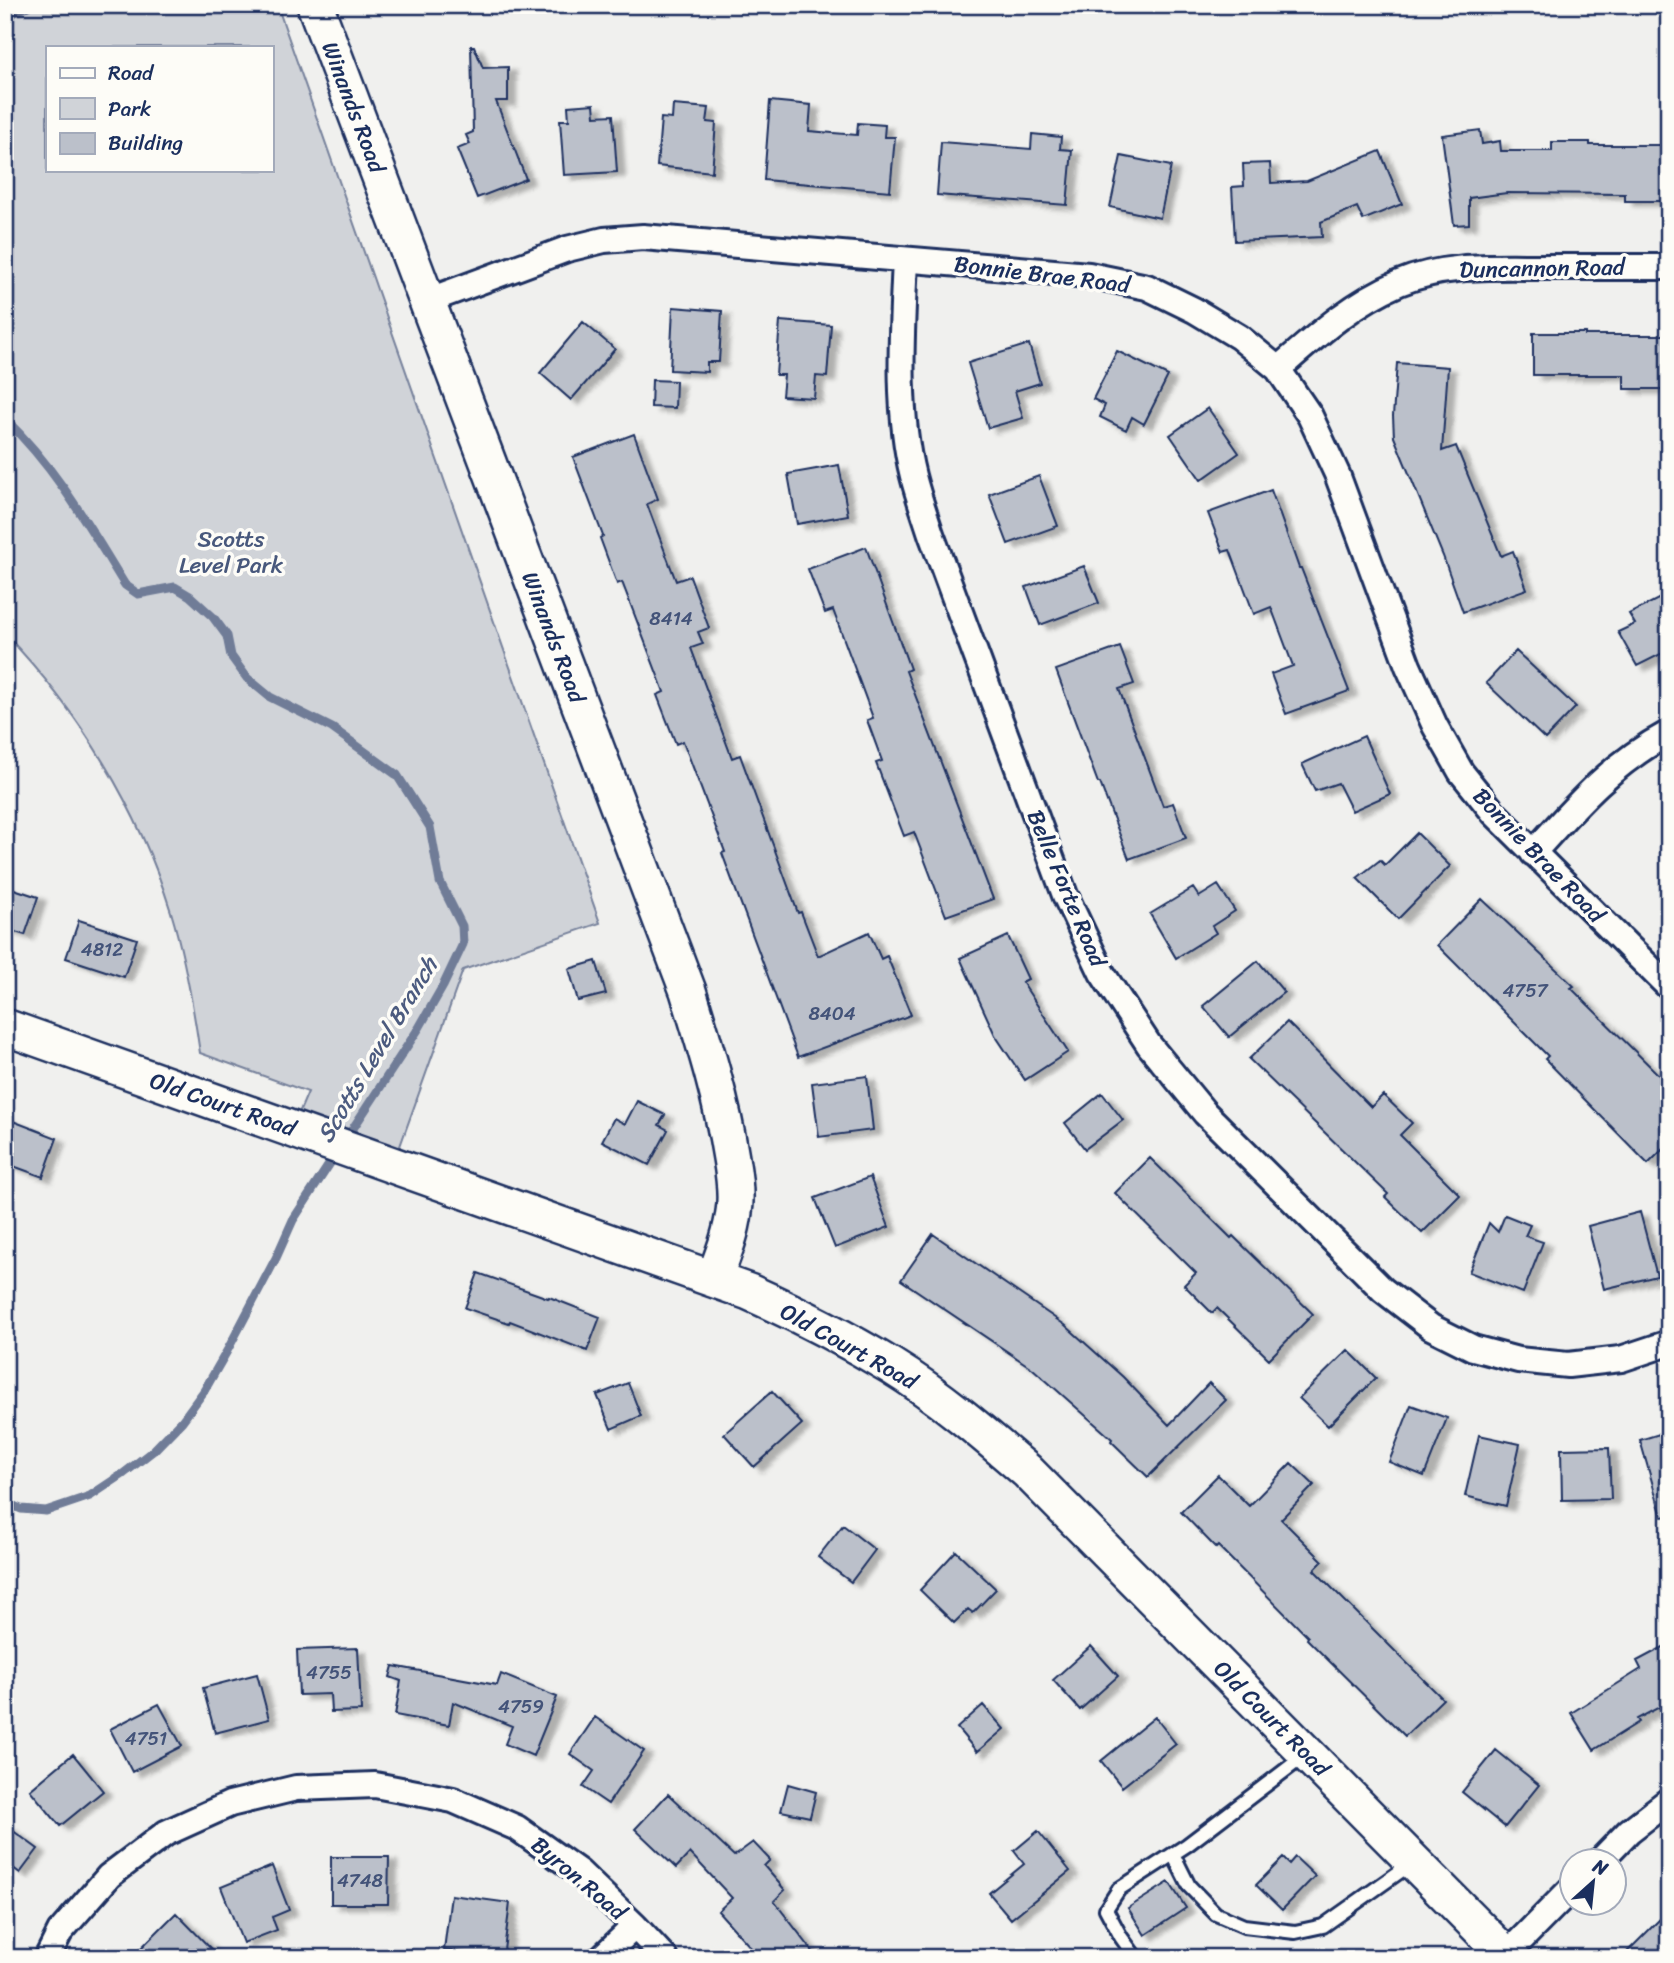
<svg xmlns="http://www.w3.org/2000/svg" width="1674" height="1963" viewBox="0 0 1674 1963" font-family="Sriracha,sans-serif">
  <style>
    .green { fill: #d0d3d8; stroke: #76819b; stroke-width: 2; fill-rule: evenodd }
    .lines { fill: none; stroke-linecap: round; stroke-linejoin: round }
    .stream { stroke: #6f7b97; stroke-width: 9 }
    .building { fill: #bbc0ca; stroke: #1b2f5e; stroke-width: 2; filter: url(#shadow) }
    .lane-casing { stroke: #1b2f5e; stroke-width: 18 }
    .street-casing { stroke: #1b2f5e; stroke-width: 30 }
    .secondary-casing { stroke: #1b2f5e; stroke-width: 40 }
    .lane { stroke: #fdfcf7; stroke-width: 12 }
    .street { stroke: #fdfcf7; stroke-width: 24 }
    .secondary { stroke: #fdfcf7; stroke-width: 35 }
    .labels { text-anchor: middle; stroke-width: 7; stroke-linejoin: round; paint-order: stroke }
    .number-label { font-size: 19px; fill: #435379 }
    .street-label { font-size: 23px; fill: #1b2f5e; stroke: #fdfcf7 }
    .park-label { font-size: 23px; fill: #48587c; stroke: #fdfcf7 }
    .water-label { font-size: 24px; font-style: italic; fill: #4c5b7f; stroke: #fdfcf7 }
  </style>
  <defs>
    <filter id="shadow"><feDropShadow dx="8" dy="4.5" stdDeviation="2" flood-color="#0004"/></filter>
  </defs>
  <rect width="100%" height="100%" fill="#f0f0ee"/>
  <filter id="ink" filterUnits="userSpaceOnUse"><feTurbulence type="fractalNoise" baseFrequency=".0143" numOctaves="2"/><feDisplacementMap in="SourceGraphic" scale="14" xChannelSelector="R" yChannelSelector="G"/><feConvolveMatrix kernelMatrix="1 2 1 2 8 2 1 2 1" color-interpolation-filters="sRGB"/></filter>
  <g filter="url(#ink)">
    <path class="green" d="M5,5H277L600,923L463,970L399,1149L299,1113L308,1092L200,1053C193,1005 185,958 171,912C139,809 80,712 5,634ZM47,47H271V170H47Z"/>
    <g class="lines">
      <path class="stream" d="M5,17L30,5
        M5,419C56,468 88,525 125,585L138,594L175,587L190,596L213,617L227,636L231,656L247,678L270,697L332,728L397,775L430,827L440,882L462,926L463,944L443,986L419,1028L346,1139
        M5,1502L21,1509L46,1511L90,1496L123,1474L154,1450L182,1421L204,1391L227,1351L276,1258L293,1220L336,1154"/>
    </g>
    <path class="building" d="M471,46H474L483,68L508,67V101H496L526,179L477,198L457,149L470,144L466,135L473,132Z
      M770,101L811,105L809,131L857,135L858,123L885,125L884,137H895L890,191L764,180Z
      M594,104L595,116L613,115L617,172L564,175L560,120H569L568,106Z
      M673,105L709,108L707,122L716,123L712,172L657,166L661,118L672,119Z
      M1480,130L1482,144L1500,141L1501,151H1552V142H1590V145H1669V201H1625V194L1507,193L1469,198V224L1454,225L1442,135Z
      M1032,134L1061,137L1060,149L1072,150L1067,205L937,195L941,142L1031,149Z
      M1380,151L1402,204L1363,220L1357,207L1321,222L1322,237L1235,241L1232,187L1244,186L1243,164L1270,163L1271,183L1307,181Z
      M1121,156L1171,166L1160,218L1110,207Z
      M673,307L722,311L719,362H707V372L670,370Z
      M780,321L831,325L827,377L816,376L814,398L782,396L784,375H776Z
      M583,322L615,349L571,400L540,373Z
      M1533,333H1585V335H1669V389H1624V375H1533Z
      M1029,344L1040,383L1015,391L1023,418L988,428L968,363Z
      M1117,351L1168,376L1144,424L1132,417L1126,430L1100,417L1105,405L1093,399Z
      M1397,363L1448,367L1442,451L1456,446L1501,556L1513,551L1527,589L1463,612L1443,556L1394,437L1393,416Z
      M652,380L676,381L675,408L651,407Z
      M1208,408L1239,453L1201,480L1170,435Z
      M634,434L658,499L647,504L676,581L690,576L709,628L698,632L703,644L691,648L732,758L740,755L798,913L801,912L818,956L869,932L881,959L887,956L911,1015L798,1057L722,853L725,852L683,741L676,744L657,695L664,692L622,582L617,584L600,538L603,536L573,457Z
      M839,465L848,515L797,524L788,474Z
      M1039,476L1058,526L1008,544L989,494Z
      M1271,490L1299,568H1301L1349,691L1286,714L1271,674L1293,666L1271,607L1254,614L1230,550L1223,552L1208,513Z
      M866,547L910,669L906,671L993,899L946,916L914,832L904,836L876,763L882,761L867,720L873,718L833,610L825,613L808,569Z
      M1084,566L1099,603L1040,625L1026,587Z
      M1660,598L1669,615V650L1637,666L1618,632L1635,624L1629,614Z
      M1120,647L1134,684L1119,689L1163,806L1173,803L1186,838L1129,859L1100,783H1098L1056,670Z
      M1516,651L1576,707L1545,739L1486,683Z
      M1364,736L1390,794L1352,811L1338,783L1315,791L1302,764Z
      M1417,833L1450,866L1398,919L1357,878L1380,860L1385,865Z
      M1218,885L1235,911L1212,926L1216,933L1176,958L1150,914L1193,888L1199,897Z
      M5,886L38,897L25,935L5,929Z
      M1482,899L1574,986L1571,988L1669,1085V1143L1648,1164L1545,1059L1548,1056L1437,945Z
      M79,920L137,939L124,977L66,958Z
      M1008,936L1028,979L1022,982L1068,1052L1025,1080L995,1035L960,958Z
      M596,961L606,994L578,1001L569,969Z
      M1258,961L1284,992L1229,1037L1203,1006Z
      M1287,1022L1371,1107L1383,1095L1412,1123L1400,1135L1460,1195L1422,1233L1385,1197L1388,1194L1249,1059Z
      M867,1076L873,1130L819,1137L812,1083Z
      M1102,1093L1123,1120L1085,1149L1065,1123Z
      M637,1101L665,1115L659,1125L668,1130L649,1165L602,1141L614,1118L625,1124Z
      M5,1118L57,1138L43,1177L5,1163Z
      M1150,1158L1231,1238L1233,1236L1313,1314L1269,1359L1217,1308L1212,1313L1184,1285L1196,1273L1115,1193Z
      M870,1177L889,1227L835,1248L815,1198Z
      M1640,1212L1657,1276L1604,1289L1588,1226Z
      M1505,1215L1530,1225L1525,1236L1543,1242L1523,1293L1469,1272L1489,1223L1498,1232Z
      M933,1234L1065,1325L1123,1377L1169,1425L1209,1383L1226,1400L1148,1477L1111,1441L1112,1439L1033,1369L901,1280Z
      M478,1273L548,1298L549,1297L600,1317L587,1351L510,1321L509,1323L465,1308Z
      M1348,1350L1376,1378L1328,1426L1299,1398Z
      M628,1383L641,1416L611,1429L597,1395Z
      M772,1391L802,1424L754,1467L724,1434Z
      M1411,1405L1447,1418L1424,1476L1389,1462Z
      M1669,1431V1516L1662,1517L1640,1440Z
      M1479,1435L1520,1444L1506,1506L1465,1496Z
      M1609,1448L1611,1499L1562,1500L1561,1449Z
      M1291,1463L1314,1485L1281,1519L1323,1561L1314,1570L1443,1699L1405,1736L1307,1639L1308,1637L1218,1546L1216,1548L1181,1512L1218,1475L1249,1506Z
      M843,1525L875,1550L851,1582L818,1557Z
      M956,1551L996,1589L973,1613L968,1609L954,1623L920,1590Z
      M1669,1644V1702L1637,1719L1639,1722L1594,1750L1571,1713L1641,1669L1637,1661Z
      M1091,1646L1118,1676L1080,1710L1053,1680Z
      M358,1648L361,1711L331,1712L330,1694L299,1695L297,1650Z
      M393,1666L497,1685L501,1674L557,1697L533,1756L505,1744L512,1726L453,1702L449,1725L395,1715L401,1681L390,1677Z
      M257,1674L269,1719L215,1733L203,1688Z
      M159,1704L182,1746L132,1772L110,1729Z
      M983,1705L1004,1729L977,1752L957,1728Z
      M595,1717L644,1751L608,1804L583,1787L594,1771L570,1754Z
      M1155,1717L1176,1744L1122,1787L1101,1761Z
      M1496,1750L1539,1785L1505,1827L1462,1792Z
      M73,1754L103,1791L60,1826L30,1790Z
      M788,1784L816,1792L810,1817L781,1811Z
      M668,1794L734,1856L753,1842L770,1860L764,1866L785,1890L774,1901L818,1958H760L718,1911L732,1898L690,1853L676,1868L635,1829Z
      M5,1825L38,1849L20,1873L5,1862Z
      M1038,1831L1070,1871L1011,1919L989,1893L1024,1864L1014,1851Z
      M331,1857H389L388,1904H331Z
      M1295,1857L1315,1876L1282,1910L1256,1885L1283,1858L1289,1864Z
      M272,1866L289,1910L272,1917L277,1930L243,1943L221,1887Z
      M1169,1882L1186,1908L1145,1935L1128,1908Z
      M451,1895L510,1903L503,1958L444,1950Z
      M1669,1910V1958H1621Z
      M176,1913L220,1958H131Z"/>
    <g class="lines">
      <g class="lane-casing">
        <path id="lane" d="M1173,1854L1189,1886L1216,1914L1244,1926L1295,1932L1323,1926L1412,1863
          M1136,1958L1121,1937L1106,1909L1119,1889L1187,1845L1304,1756"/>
      </g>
      <g class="street-casing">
        <path id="street" d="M905,260C902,329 896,409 913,476C918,496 925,515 931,534L1065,895L1102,973L1149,1045L1205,1113L1383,1290L1431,1327L1473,1348L1518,1360L1568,1365L1621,1359L1669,1343
          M427,301L567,249L604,240L643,237L1089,275L1147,287L1194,310L1239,337L1278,369L1310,416L1337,474L1408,666L1435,726L1461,772L1494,813L1669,987
          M1278,369C1316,336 1352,303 1399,283C1444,264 1493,267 1541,267C1583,267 1626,267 1669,267
          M1533,853C1576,805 1611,764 1669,733
          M1599,1862L1629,1831L1669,1800
          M1506,1955L1572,1888
          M47,1958L60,1932L109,1876L166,1833L230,1804L296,1788L375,1785L453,1800L517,1828L579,1872L635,1926L665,1958
          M601,1958L635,1926"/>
      </g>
      <g class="secondary-casing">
        <path id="secondary" d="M315,5L688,991C705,1046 722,1101 731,1158C734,1175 737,1195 734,1212C731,1236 722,1257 714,1279
          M5,1027L749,1292C798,1314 845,1338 891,1366C940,1396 984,1434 1027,1471L1509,1958"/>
      </g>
      <use href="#lane" class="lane"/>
      <use href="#street" class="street"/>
      <use href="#secondary" class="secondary"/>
    </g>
  </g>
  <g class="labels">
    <g class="number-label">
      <text x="671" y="625">8414</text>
      <text x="102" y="956">4812</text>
      <text x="1525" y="997">4757</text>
      <text x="832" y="1020">8404</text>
      <text x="329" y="1679">4755</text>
      <text x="521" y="1713">4759</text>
      <text x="146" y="1745">4751</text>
      <text x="360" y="1887">4748</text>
    </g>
    <g class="street-label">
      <text transform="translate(354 107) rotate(69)" y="8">Winands Road</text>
      <text transform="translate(1542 268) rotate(-1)" y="8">Duncannon Road</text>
      <text transform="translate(1042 274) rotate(7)" y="8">Bonnie Brae Road</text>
      <text transform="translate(554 637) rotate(69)" y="8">Winands Road</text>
      <text transform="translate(1539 855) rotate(46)" y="8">Bonnie Brae Road</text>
      <text transform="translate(1067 888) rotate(67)" y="8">Belle Forte Road</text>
      <text transform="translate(223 1104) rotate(19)" y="8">Old Court Road</text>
      <text transform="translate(849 1346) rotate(29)" y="8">Old Court Road</text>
      <text transform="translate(1272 1718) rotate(45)" y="8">Old Court Road</text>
      <text transform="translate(579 1878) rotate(40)" y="8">Byron Road</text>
    </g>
    <g class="park-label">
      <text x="231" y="547">Scotts<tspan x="231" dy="26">Level Park</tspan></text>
    </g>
    <g class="water-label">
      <text transform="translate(377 1050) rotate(-59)" y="8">Scotts Level Branch</text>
    </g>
  </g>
  <rect width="1674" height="1963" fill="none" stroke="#fdfcf7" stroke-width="28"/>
  <rect x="14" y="14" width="1646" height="1935" fill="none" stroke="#1b2f5e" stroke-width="2.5" filter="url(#ink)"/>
  <rect x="46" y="46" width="228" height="126" fill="#fdfcf7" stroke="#a3aaba" stroke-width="2"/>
  <rect x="60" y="68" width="35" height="10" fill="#fdfcf7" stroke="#a3aaba" stroke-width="2"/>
  <text x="108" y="80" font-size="21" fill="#1b2f5e">Road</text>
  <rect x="60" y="98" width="35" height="21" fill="#d0d3d8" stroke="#a3aaba" stroke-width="2"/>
  <text x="108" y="116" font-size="21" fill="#1b2f5e">Park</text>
  <rect x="60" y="133" width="35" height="21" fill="#bbc0ca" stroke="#a3aaba" stroke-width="2"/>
  <text x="108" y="150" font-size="21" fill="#1b2f5e">Building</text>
  <g transform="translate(1593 1882) rotate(27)"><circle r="33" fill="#fdfcf7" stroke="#a3aaba" stroke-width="2"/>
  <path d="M0-5L12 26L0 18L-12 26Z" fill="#1b2f5e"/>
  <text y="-10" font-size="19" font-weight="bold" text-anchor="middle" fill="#1b2f5e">N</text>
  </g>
</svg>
